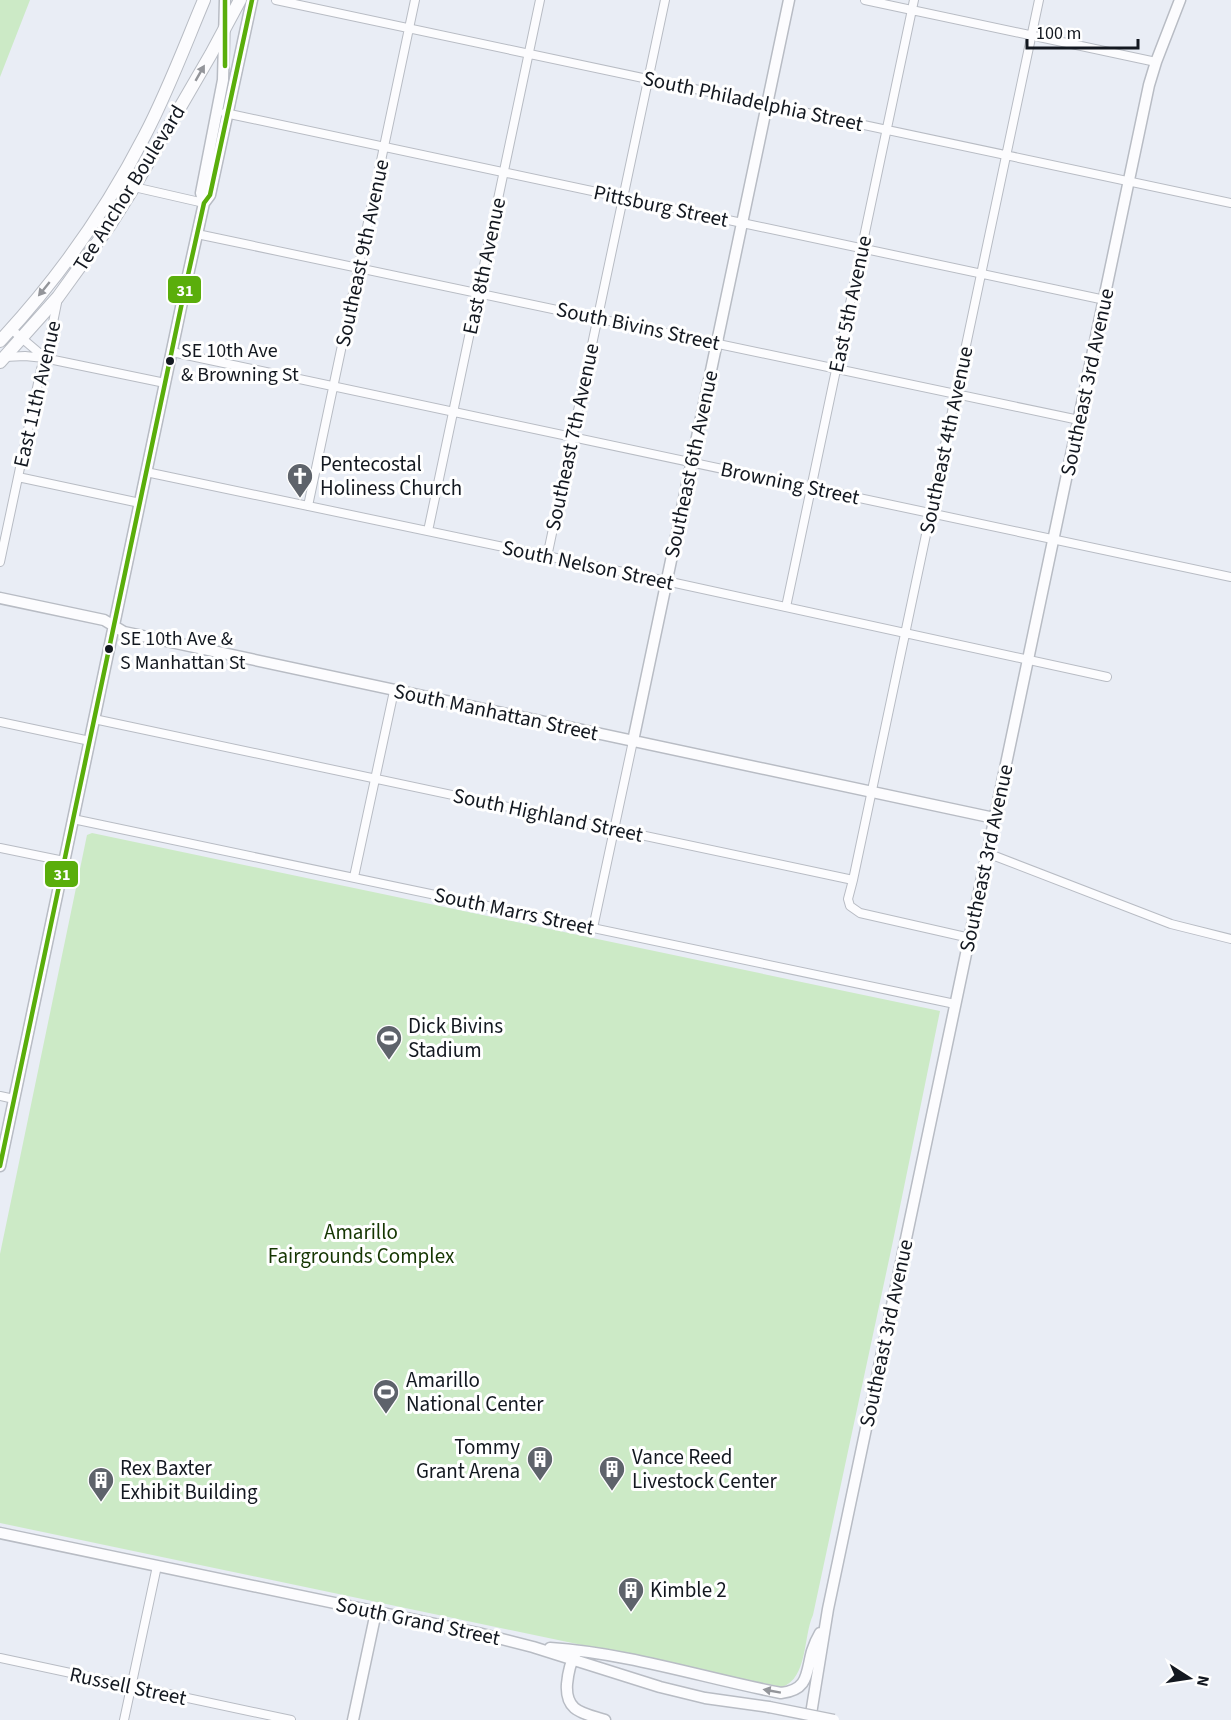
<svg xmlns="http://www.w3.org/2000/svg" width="1231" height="1720" viewBox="0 0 1231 1720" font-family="'Source Sans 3',sans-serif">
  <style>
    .green { fill: #cceac6 }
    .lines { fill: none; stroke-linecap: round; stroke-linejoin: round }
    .street-casing { stroke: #b8bcc4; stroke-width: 10 }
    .secondary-casing { stroke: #b8bcc4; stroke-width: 13 }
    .primary-casing { stroke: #b8bcc4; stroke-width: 14 }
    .street { stroke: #fcfcfe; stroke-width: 8 }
    .secondary { stroke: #fcfcfe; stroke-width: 10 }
    .primary { stroke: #fcfcfe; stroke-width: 12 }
    .secondary-bridge-casing { stroke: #b8bcc4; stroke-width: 13; stroke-linecap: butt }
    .secondary-bridge { stroke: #fcfcfe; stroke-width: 10 }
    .bus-1-casing { stroke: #fff; stroke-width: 9 }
    .bus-1 { stroke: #5aae0b; stroke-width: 4.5 }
    .oneway { fill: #93959a }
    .bus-dot { fill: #131820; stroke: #fff; stroke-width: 2 }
    .labels { text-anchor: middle; stroke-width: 6; stroke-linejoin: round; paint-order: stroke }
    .bus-label { font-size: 20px; fill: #131820; stroke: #fff; text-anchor: start }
    .street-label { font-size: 21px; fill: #131820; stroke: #fff }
    .poi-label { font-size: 21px; fill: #131820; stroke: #fff; text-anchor: start }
    .park-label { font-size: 21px; fill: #153602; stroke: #fff }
    .line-badge { stroke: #fff; stroke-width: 2 }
    .badge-label { font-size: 16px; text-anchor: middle; font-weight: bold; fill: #fff }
  </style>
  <rect width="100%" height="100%" fill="#e9edf5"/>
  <path class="green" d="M0,0H30L0,77Z
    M92,833L940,1011L893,1241L813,1615C803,1637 808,1678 782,1687L0,1523V1254L87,835Z"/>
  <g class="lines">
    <g class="street-casing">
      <path id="street" d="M276,0L1231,203
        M865,0L1156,62
        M225,113L1105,300
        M120,179L134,187L204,203
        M197,234L1079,420
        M11,329L44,357
        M172,352L1231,577
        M5,357L25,356L44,358L165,383
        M146,472L666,581L1107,677
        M18,477L140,503
        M308,506L415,0
        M428,531L540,0
        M547,557L665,0
        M0,562L41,369L48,347L58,298
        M786,607L914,0
        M94,719L853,880L848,899L850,906L860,913L970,938
        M0,722L90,741
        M73,819L955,1004
        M0,848L64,861
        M987,853L1171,924L1231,939
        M354,877L394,691
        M853,880L1039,0
        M593,928L633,741
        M0,1096L14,1099
        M0,1658L291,1720
        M124,1720L157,1566"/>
    </g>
    <g class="secondary-casing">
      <path id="secondary" d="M204,203L201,193L223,80L225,0
        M0,598L104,620L124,632L994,818
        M633,741L789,0
        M0,1166L184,293L204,203L210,195L252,0
        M0,1533L478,1633L533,1647L660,1687L705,1698L769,1707
        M550,1648C628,1653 704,1678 781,1693C809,1690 806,1673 812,1651C814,1645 817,1638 820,1633
        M575,1655C570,1663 568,1674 567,1684C565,1712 583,1713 605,1720
        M353,1720L376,1612
        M810,1720L828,1609L1149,85L1156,62L1180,0"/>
    </g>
    <g class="primary-casing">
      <path id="primary" d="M0,341C57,280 107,209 145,135C168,91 185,45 204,0
        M0,362L58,297L110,225L134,187L211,54L240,0"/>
    </g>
    <use href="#street" class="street"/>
    <use href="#secondary" class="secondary"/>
    <use href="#primary" class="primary"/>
    <g class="secondary-bridge-casing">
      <path id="secondary-bridge" d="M769,1707L834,1720"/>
    </g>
    <use href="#secondary-bridge" class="secondary-bridge"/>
    <g class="bus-1-casing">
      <path id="bus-1" d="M225,0V66
        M0,1166L184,293L204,203L210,195L252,0"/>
    </g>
    <use href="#bus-1" class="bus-1"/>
  </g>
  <defs><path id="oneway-solid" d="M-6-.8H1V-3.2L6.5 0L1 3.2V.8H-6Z" transform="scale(1.5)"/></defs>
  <g class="oneway">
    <use href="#oneway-solid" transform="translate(200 73) rotate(-60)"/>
    <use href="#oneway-solid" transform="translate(44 289) rotate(129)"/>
    <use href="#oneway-solid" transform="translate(772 1691) rotate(-170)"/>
  </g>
  <defs>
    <g id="church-pin" transform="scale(1.35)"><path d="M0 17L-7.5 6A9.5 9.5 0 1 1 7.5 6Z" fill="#5e636b" stroke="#fff"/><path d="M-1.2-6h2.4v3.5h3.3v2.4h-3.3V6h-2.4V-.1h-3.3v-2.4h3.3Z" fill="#fff"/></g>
    <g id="stadium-pin" transform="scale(1.35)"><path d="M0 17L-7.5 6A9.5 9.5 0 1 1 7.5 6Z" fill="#5e636b" stroke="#fff"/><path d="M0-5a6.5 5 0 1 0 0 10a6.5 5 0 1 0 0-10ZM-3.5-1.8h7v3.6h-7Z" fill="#fff"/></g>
    <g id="building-pin" transform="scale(1.35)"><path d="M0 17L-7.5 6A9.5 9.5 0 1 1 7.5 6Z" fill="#5e636b" stroke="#fff"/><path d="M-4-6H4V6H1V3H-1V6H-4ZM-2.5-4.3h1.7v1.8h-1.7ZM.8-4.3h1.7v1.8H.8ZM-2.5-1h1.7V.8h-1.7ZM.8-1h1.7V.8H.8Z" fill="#fff"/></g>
  </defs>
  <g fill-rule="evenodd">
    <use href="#church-pin" x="300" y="476"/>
    <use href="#stadium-pin" x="389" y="1038"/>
    <use href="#stadium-pin" x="386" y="1392"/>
    <use href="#building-pin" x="540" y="1459"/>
    <use href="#building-pin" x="612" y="1469"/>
    <use href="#building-pin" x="101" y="1480"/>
    <use href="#building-pin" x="631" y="1590"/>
  </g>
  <g class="bus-dot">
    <circle cx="170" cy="361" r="5"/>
    <circle cx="109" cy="649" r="5"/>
  </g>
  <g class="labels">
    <g class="bus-label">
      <text x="181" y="357">SE 10th Ave<tspan x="181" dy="24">&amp; Browning St</tspan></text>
      <text x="120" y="645">SE 10th Ave &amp;<tspan x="120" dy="24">S Manhattan St</tspan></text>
    </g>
    <g class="street-label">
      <text transform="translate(753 101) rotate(12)" y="7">South Philadelphia Street</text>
      <text transform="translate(129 188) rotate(-58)" y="7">Tee Anchor Boulevard</text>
      <text transform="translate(661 206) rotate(12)" y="7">Pittsburg Street</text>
      <text transform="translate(362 253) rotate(-78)" y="7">Southeast 9th Avenue</text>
      <text transform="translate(484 266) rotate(-78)" y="7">East 8th Avenue</text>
      <text transform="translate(850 304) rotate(-78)" y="7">East 5th Avenue</text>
      <text transform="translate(638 326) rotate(12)" y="7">South Bivins Street</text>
      <text transform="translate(1087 382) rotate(-78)" y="7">Southeast 3rd Avenue</text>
      <text transform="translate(37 394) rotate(-77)" y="7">East 11th Avenue</text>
      <text transform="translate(572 437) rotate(-78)" y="7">Southeast 7th Avenue</text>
      <text transform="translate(946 440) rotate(-78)" y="7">Southeast 4th Avenue</text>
      <text transform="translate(691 464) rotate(-78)" y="7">Southeast 6th Avenue</text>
      <text transform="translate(790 483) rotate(12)" y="7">Browning Street</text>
      <text transform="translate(588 565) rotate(12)" y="7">South Nelson Street</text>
      <text transform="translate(496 712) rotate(12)" y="7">South Manhattan Street</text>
      <text transform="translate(548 815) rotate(12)" y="7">South Highland Street</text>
      <text transform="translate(986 858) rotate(-78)" y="7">Southeast 3rd Avenue</text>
      <text transform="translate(514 911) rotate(12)" y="7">South Marrs Street</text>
      <text transform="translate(886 1333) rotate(-78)" y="7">Southeast 3rd Avenue</text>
      <text transform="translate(418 1621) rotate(12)" y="7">South Grand Street</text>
      <text transform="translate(128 1686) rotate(12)" y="7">Russell Street</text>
    </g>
    <g class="poi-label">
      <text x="320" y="471">Pentecostal<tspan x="320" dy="24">Holiness Church</tspan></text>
      <text x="408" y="1033">Dick Bivins<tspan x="408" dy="24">Stadium</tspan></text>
      <text x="406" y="1387">Amarillo<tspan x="406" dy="24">National Center</tspan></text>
      <text x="520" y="1454" text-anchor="end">Tommy<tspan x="520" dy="24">Grant Arena</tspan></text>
      <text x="632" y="1464">Vance Reed<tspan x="632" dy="24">Livestock Center</tspan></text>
      <text x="120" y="1475">Rex Baxter<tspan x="120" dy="24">Exhibit Building</tspan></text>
      <text x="650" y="1597">Kimble 2</text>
    </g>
    <g class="park-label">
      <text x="361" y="1239">Amarillo<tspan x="361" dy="24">Fairgrounds Complex</tspan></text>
    </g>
  </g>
  <g class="line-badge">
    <rect x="167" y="275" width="35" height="29" rx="6" fill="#5aae0b"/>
    <rect x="44" y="860" width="35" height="28" rx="6" fill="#5aae0b"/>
  </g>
  <g class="badge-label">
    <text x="185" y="296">31</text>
    <text x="62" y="880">31</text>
  </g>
  <g transform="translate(1189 1678) rotate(102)" stroke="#ffffff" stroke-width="4.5" paint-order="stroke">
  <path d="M0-4.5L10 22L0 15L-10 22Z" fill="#131820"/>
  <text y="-9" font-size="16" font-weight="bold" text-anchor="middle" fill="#131820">N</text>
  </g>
  <path d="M1027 39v9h111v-9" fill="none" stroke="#131820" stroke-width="3"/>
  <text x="1036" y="39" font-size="18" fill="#131820" stroke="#ffffff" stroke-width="4.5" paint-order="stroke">100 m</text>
</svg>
